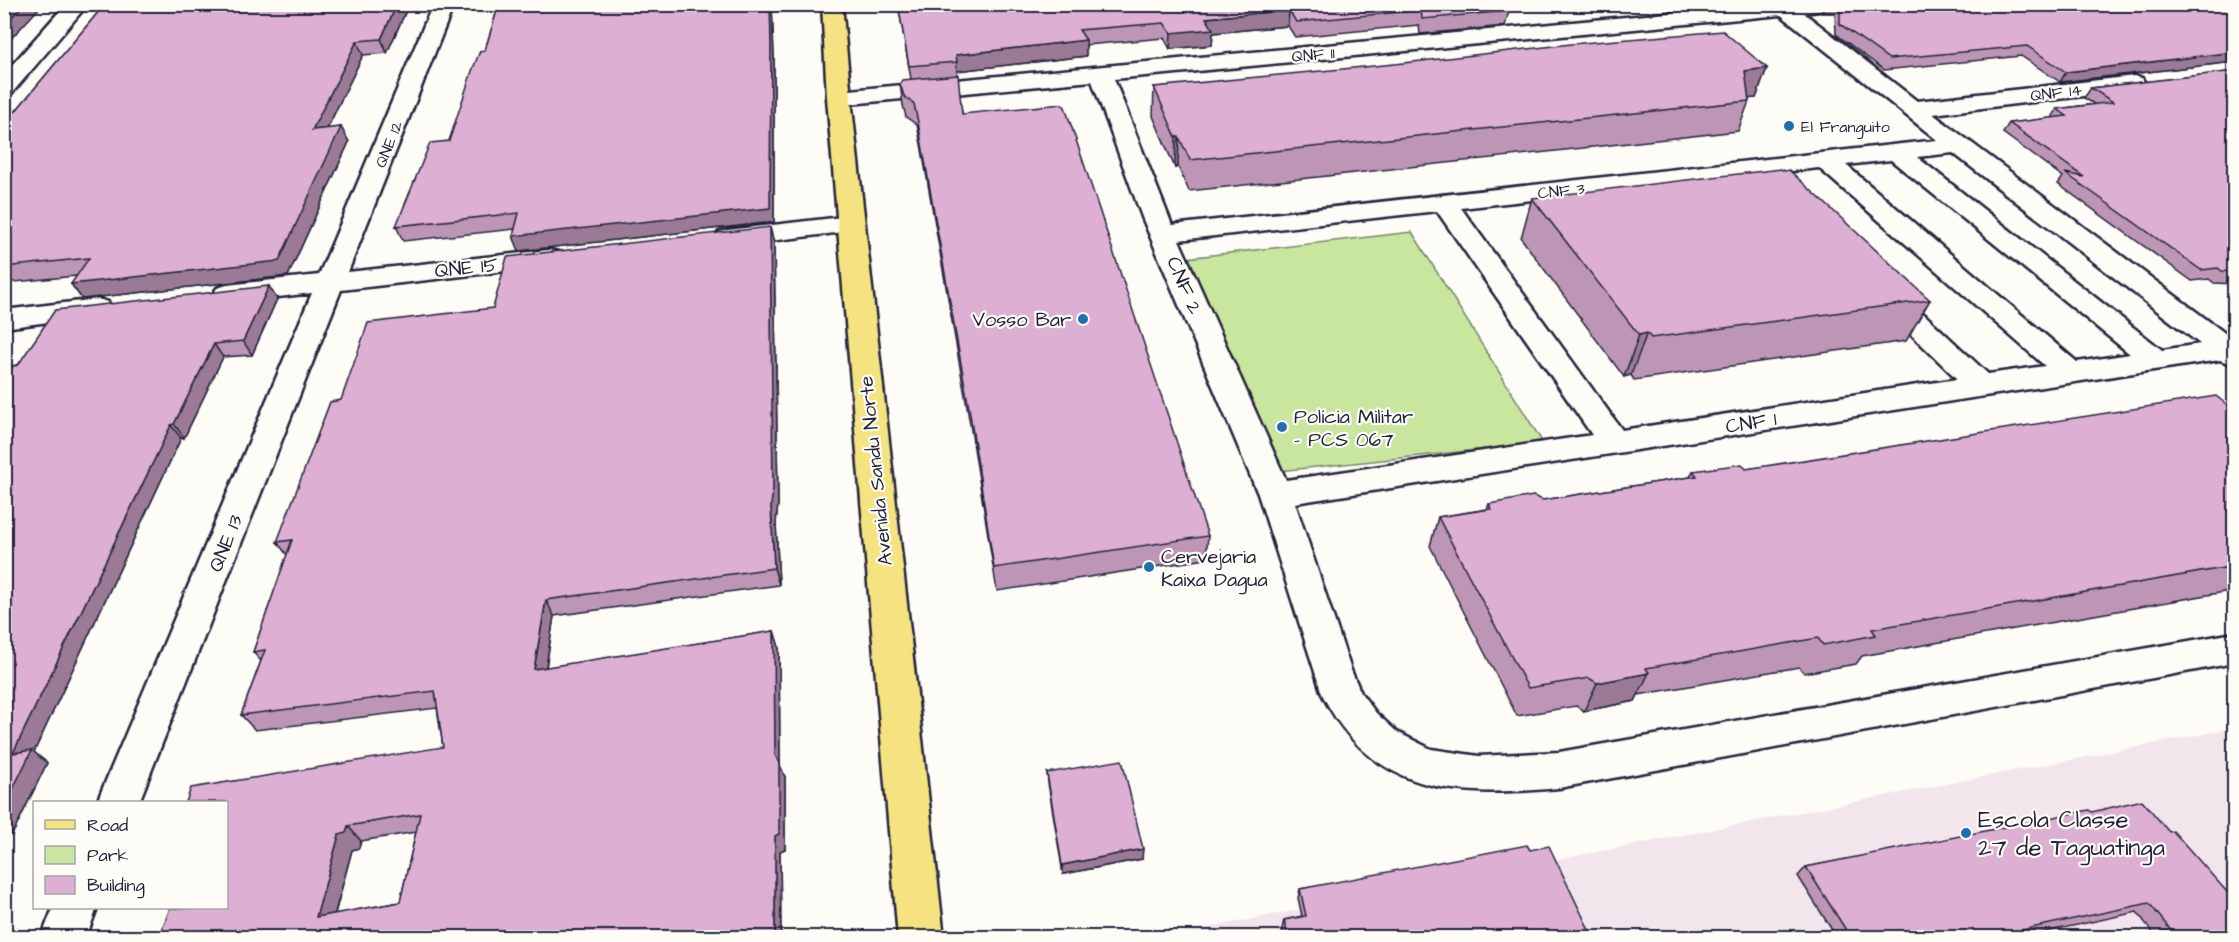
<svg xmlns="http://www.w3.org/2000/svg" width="2239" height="942" viewBox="0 0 2239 942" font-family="'Architects Daughter',sans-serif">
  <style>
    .built { fill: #f3e5ec }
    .green { fill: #c8e69e; stroke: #75846c; stroke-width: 1.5 }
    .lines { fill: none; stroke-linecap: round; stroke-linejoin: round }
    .minor-casing { stroke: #22223b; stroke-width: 5 }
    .major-casing { stroke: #22223b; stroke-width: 5 }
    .minor { fill: #fdfcf7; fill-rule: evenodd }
    .major { fill: #f5e382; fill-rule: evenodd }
    .wall { fill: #bd96b5; stroke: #22223b; stroke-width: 1.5; fill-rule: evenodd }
    .shaded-wall { fill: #9a7a94; stroke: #22223b; stroke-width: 1.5 }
    .building { fill: #dcafd3; stroke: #22223b; stroke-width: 1.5; fill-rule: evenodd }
    .poi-dot { fill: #1f6fb2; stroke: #fdfcf7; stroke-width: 2 }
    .labels { text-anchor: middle; stroke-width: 4.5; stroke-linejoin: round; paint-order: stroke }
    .far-street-label { font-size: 16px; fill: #22223b; stroke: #fdfcf7 }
    .far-poi-label { font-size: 16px; fill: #22223b; stroke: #fdfcf7; text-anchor: start }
    .street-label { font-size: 20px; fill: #22223b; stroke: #fdfcf7 }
    .poi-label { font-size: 20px; fill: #22223b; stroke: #fdfcf7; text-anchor: start }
    .near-poi-label { font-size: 24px; fill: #22223b; stroke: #fdfcf7; text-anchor: start }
  </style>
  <rect width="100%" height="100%" fill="#fdfcf7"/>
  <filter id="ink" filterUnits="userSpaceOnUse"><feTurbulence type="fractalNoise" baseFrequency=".0167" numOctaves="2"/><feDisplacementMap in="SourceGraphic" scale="12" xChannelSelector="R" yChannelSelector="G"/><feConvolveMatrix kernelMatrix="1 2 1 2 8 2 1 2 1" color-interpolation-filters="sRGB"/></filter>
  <g filter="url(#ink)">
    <path class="built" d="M2234,728V937H1159Z"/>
    <path class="green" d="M1412,232L1543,443L1269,472L1178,259Z"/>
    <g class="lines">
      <g class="minor-casing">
        <path id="minor" d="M66,4H88L12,93L4,95V74Z
          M433,4H454L348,272L549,250L559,252L563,258L559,264L549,266L341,290L139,802H97L312,293L227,303L217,300L213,294L217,288L227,285L319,275Z
          M1763,4H1844L1841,8L1804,13L1917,101L2134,76L2142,78L2145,83L2142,88L2134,90L1933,114L2234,340V365L2220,360L2114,376L1295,503L1351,670L1361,693L1376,713L1397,732L1431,749L1479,756L1559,752L2234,633V663L1559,788C1458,797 1373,796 1322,694L1258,494L1142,217L1092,81L839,105L831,103L827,98L831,93L839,91ZM1781,15L1937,140L1172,225L1114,79ZM1953,153L2200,344L2162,350L1917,157ZM1891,160L2130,354L2077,362L1846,165ZM1819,168L2045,366L1988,374L1894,286L1884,283L1874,286L1870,292L1874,298L1957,379L1622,430L1461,208ZM1437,211L1592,435L1286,480L1179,240Z
          M851,216L860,218L864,224L860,230L728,246L719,244L715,238L719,232L728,230Z
          M98,299L108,302L112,308L108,314L4,328V310Z
          M53,908H97L86,938H41Z"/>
      </g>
      <g class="major-casing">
        <path id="major" d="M822,4H842L851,98L944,938H898L827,98Z"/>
      </g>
      <use href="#minor" class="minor"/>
      <use href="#major" class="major"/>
    </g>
    <path class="wall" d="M105,4H409L387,53L363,55L327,129L341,127L349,142L288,276L82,299L71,284L77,276L4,283V125Z
      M499,4H772L774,58V222L519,251L515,229L403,241L396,226L449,141L485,50Z
      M898,4H1564L1508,10L1509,11L1505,26L1420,34L1419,25L1295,37L1288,26L1213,33L1212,45L1170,49L1164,38L1086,45V56L957,71L962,114L1208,536L1206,559L997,591L972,436L921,144L917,125L906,117L903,105L900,84L911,79Z
      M1826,4H2235V62H2234L2060,82L2021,56L1884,70L1836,34L1835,13H1822Z
      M1767,68L1756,98H1749V101L1738,131L1189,191L1178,167L1175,168L1153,116L1154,87Z
      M2235,71V284L2214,283L2209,279L2192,281L2058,184L2063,177L2003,133L2009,123L2052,118L2057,109L2094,104L2084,98L2091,88Z
      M1532,198L1930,300L1906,341L1634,380L1631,375L1624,377L1521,238Z
      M774,243L778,504L776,523L779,585L554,616L546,668L774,631L779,647L780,765L785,777V849L780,851L781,938L170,908L443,747L437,708L255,730L241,715L261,661L253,652L287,555L277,542L341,400L493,308ZM416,832L400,902L335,914L352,850L359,848L361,841Z
      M277,299L252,355L223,357L184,438H181L34,752L47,763L12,835L4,837V368Z
      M2235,411V590L1862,656L1856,664L1804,673L1799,667L1638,695L1635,701L1584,711L1576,706L1517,716L1430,546L1438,517L1487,509L1489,504L1543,500L1690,477L1693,471L1746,469Z
      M1047,773L1142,859L1063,874L1048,783Z
      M2092,812L2235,938H2157L2137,912L2017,938H1837L1798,876L1806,867Z
      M1530,850L1593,938H1285L1282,929L1284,920L1302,916L1298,898L1300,889Z"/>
    <path class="shaded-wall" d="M24,4H43L4,46V25Z
      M397,4H409L387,53L381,39Z
      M770,4H772L774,58V222L519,251L513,236Z
      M1289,10L1288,26L1213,33L1212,45L1170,49L1171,33L1206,18Z
      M1086,40V56L957,71L956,55Z
      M357,41L363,55L319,145L312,130Z
      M2235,52L2234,62L2060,82L2066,72Z
      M1767,68L1756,98L1734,100L1745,71Z
      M341,127L349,142L288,276L82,299L71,284Z
      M1176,137H1179L1178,167L1175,168Z
      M770,227L774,243L778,504L776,523L779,585L774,568L771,506Z
      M269,286L277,299L252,355L243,341Z
      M1647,333L1631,375L1624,377L1639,335Z
      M214,344L223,357L184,438L174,424Z
      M171,425L181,438L34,752L47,763L12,835L4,829V807L13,753Z
      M546,600L554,616L543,685L534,669Z
      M774,631L779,647L780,765L785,777V849L780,851L781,938H775Z
      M1649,673L1635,701L1584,711L1597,683Z
      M348,826L361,841L359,848L352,850L330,931L316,917L339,835Z
      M1143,849L1142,859L1063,874L1062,865Z
      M236,930L244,938H196Z"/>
    <path class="building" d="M4,4H24L4,25Z
      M105,4H397L381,39L357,41L312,130L341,127L279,261L71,284L89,258L4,267V125Z
      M499,4H770L771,45L770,208L513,236L519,213L396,226L430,143L449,141L472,71L480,51L485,50Z
      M898,4H1501L1509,11L1422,19L1421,10L1296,22L1289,10L1206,18L1213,29L1171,33L1164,23L1079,30L1086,40L956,55L957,62L909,66Z
      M1840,4H2235V52L2066,72L2027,46L1889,59L1840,24Z
      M1723,31L1767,68L1745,71L1749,101L1190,160L1179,137H1176L1154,87L1395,64L1571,44Z
      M2235,71V272L2222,271L2218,268L2201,270L2065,173L2084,177L2009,123L2067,116L2057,109L2113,102L2091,88Z
      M958,75L962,114L1062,104L1065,107L1208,536L994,568L970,414L918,122L914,104L904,96L900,84L902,80Z
      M1781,169L1784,171L1789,170L1930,300L1651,338L1647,333L1639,335L1532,198Z
      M770,227L773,488L771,506L774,568L546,600L534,669L774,631L775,755L779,762V834L775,836V938H234L236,930L196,938H159L170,908H226V802H186L191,788L443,747L435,691L241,715L265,650L253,652L292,540L277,542L330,402L341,400L368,323L493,308L507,257ZM420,814L400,902L316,917L339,835L346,833L348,826Z
      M269,286L243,341L214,344L174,424L171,425L13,753L32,750L4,807V368L18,365L55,310Z
      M2216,396L2235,411V566L1872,629L1876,635L1823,645L1818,638L1646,668L1649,673L1597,683L1589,678L1528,688L1438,517L1491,509L1489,504L1533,496L1543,500L1697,476L1693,471L1742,464L1746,469Z
      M1122,760L1143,849L1062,865L1047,773Z
      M2142,800L2169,832L2173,831L2235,901V938H2177L2149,903L1984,938H1851L1806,867L2089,810L2092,812Z
      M1527,845L1530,850L1549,846L1593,938H1289L1284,920L1306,916L1300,889Z"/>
  </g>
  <g class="poi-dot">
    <circle cx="1789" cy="126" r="6"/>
    <circle cx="1083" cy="319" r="6"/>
    <circle cx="1282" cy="427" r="6"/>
    <circle cx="1149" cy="567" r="6"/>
    <circle cx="1966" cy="833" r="6"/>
  </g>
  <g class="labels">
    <g class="far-street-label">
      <text transform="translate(1313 54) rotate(-5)" y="6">QNF 11</text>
      <text transform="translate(2056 92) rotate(-7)" y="6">QNF 14</text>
      <text transform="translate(388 144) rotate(-68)" y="6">QNE 12</text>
      <text transform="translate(1561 190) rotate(-6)" y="6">CNF 3</text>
    </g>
    <g class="far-poi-label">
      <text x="1801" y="132">El Franguito</text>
    </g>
    <g class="street-label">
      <text transform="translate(466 267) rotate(-6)" y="7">QNE 15</text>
      <text transform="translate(1185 285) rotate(67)" y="7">CNF 2</text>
      <text transform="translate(1751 422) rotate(-9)" y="7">CNF 1</text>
      <text transform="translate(875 471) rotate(-96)" y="7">Avenida Sandu Norte</text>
      <text transform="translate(225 543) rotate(-68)" y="7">QNE 13</text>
    </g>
    <g class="poi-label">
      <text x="1071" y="326" text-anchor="end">Vosso Bar</text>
      <text x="1294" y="423">Polícia Militar<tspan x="1294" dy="23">- PCS 067</tspan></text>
      <text x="1161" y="563">Cervejaria<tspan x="1161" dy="23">Kaixa Dagua</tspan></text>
    </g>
    <g class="near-poi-label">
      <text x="1978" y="827">Escola Classe<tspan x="1978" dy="28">27 de Taguatinga</tspan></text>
    </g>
  </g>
  <rect width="2239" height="942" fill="none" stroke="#fdfcf7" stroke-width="24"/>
  <rect x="12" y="12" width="2215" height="918" fill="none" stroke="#22223b" stroke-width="2" filter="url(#ink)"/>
  <rect x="33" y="801" width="195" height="108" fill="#fdfcf7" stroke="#a5a5ac" stroke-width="1.5"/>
  <rect x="45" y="820" width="30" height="9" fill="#f5e382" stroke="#a5a5ac" stroke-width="1.5"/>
  <text x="87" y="831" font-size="18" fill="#22223b">Road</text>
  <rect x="45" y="846" width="30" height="18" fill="#c8e69e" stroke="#a5a5ac" stroke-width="1.5"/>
  <text x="87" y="861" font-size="18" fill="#22223b">Park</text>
  <rect x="45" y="876" width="30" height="18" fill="#dcafd3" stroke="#a5a5ac" stroke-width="1.5"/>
  <text x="87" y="891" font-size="18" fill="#22223b">Building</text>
</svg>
